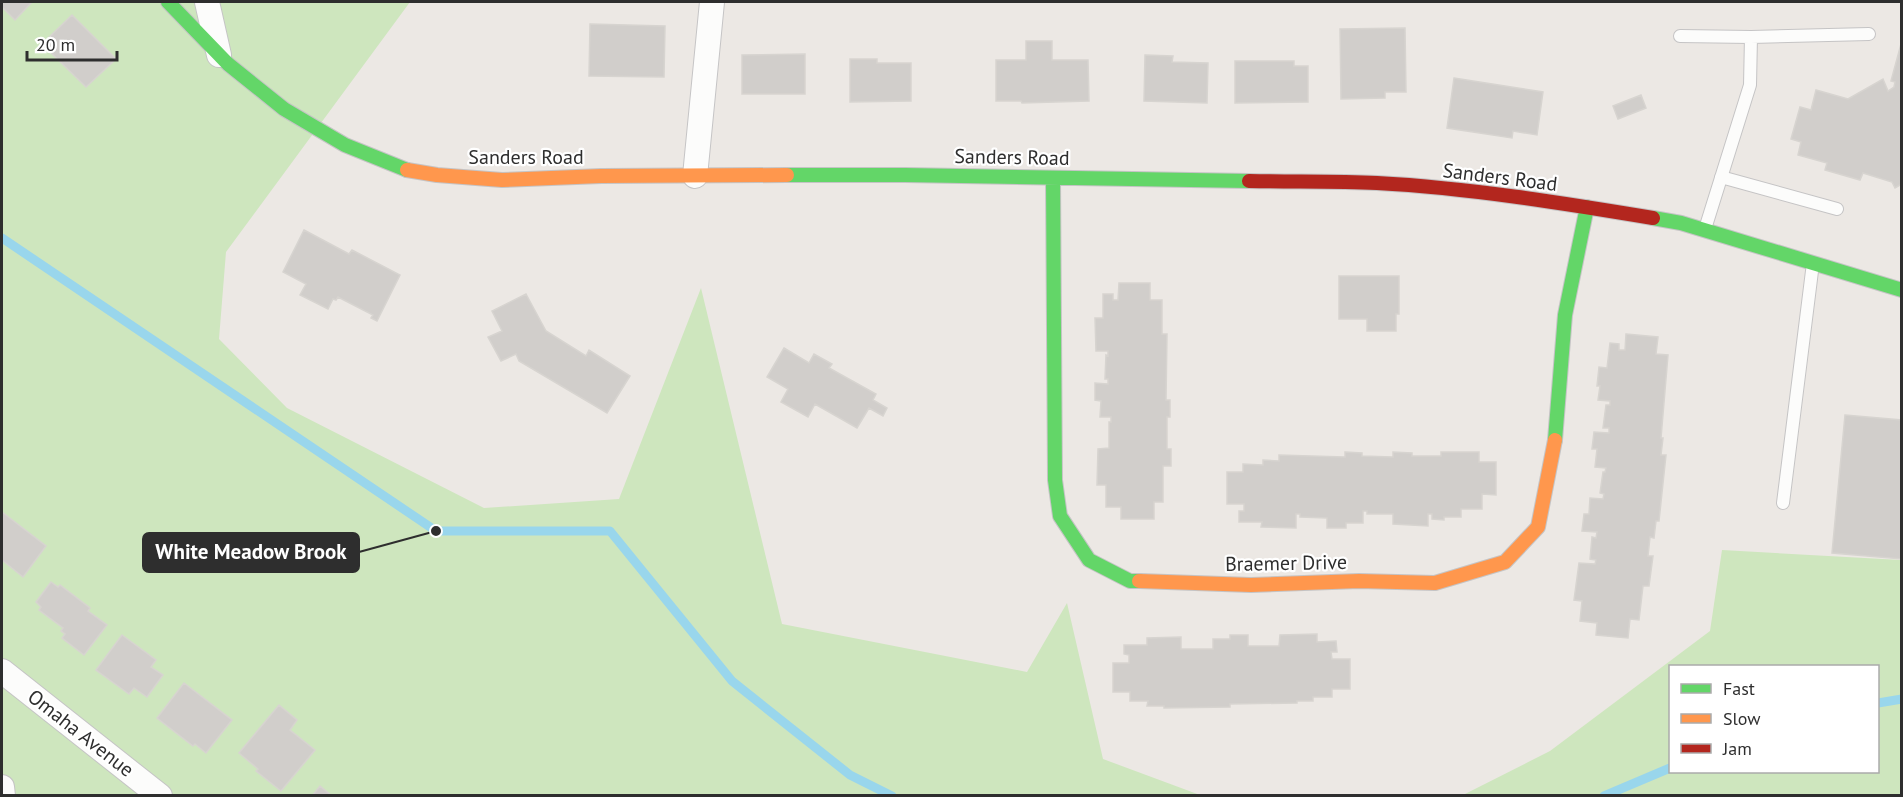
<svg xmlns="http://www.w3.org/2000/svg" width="1903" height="797" viewBox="0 0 1903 797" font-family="'PT Sans',sans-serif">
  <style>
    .green { fill: #cee6be; fill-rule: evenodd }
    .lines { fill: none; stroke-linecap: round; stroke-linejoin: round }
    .stream { stroke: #99d6ec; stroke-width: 9 }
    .building { fill: #d1cecb; stroke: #d7d4d0; stroke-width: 1.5 }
    .lane-casing { stroke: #c5c4c5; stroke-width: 14 }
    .street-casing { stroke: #c5c4c5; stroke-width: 26 }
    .fast-casing { stroke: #c5c4c5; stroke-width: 16 }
    .slow-casing { stroke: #c5c4c5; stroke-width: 16 }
    .jam-casing { stroke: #c5c4c5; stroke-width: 16 }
    .lane { stroke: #fcfcfb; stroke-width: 12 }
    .street { stroke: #fcfcfb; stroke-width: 24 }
    .fast { stroke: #63d668; stroke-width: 14 }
    .slow { stroke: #ff974d; stroke-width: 14 }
    .jam { stroke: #b3261e; stroke-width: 14 }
    .labels { text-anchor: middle; stroke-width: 4.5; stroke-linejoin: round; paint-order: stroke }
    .street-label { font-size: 20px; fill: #2e2e2e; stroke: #fff }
    .leader { fill: none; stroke: #2e2e2e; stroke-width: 2 }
    .callout-dot { fill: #2e2e2e; stroke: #fff; stroke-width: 2 }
    .callout { fill: #2e2e2e; stroke: #2e2e2e; stroke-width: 2 }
    .callout-label { font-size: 21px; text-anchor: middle; font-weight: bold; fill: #fff }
  </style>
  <rect width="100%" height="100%" fill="#ece8e4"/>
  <path class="green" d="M2,2H410L226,252L219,339L287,408L484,508L619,499L701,288L782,624L1027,672L1067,603L1103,759L1200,795L2,796Z
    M1722,550L1901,560V795H1463L1550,751L1710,631ZM1670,666H1878V772H1670Z"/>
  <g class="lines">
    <path class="stream" d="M2,238L436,531H610L732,681L850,775L892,796
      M1878,703L1902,699
      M1604,796L1670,768"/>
  </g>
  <path class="building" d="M2,2H32L15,20L2,7Z
    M72,15L116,59L86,87L42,44Z
    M590,24L665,26L664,77L589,76Z
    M1405,28L1406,92H1385V98L1341,99L1340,29Z
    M1026,41H1052V60H1088L1089,101L1022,103L1021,101H996V60H1026Z
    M1901,44L1902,187L1900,185L1895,188L1892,182L1863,173L1860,180L1825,170L1827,163L1798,155L1801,142L1791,139L1800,107L1811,110L1816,90L1848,99L1883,79L1888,91L1894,87L1895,82L1891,81Z
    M805,54V94H742V55Z
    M1145,55L1173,56L1172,62L1208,63L1207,103L1144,101Z
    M850,59H877V63H911V101L850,102Z
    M1235,61H1294V66H1308V102L1235,103Z
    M1454,78L1543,92L1537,135L1513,131L1512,138L1447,128Z
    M1641,95L1646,108L1618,119L1613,106Z
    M304,230L349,254L352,250L400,275L377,321L371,318L373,315L338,297L336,300L333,299L328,309L300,295L306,284L283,272Z
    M1339,276H1399V314H1396V331H1367V319H1339Z
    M1119,283H1150V300H1162V334H1167L1166,400H1170V417H1167V449H1171V466H1163V502H1154V519H1121V507H1106V485H1097L1098,449L1109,448V422H1111V417H1100L1101,401L1095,400V383L1108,384V379H1105L1106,355L1108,356V351H1096L1095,318H1103V294H1113V300H1118Z
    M526,294L546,331L586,356L589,350L630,376L607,413L519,361L516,354L501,361L488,337L502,331L492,311Z
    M1626,334L1658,337L1656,354L1668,355L1661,438H1663L1661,455H1666L1659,521H1656L1654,538L1650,537L1648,556H1653L1649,586H1643L1639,620L1630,619L1628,638L1596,635L1597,623L1580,621L1582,601L1574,600L1579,563L1595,564L1596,560L1590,559L1592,537L1596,538L1597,532L1582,531L1584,514H1589L1590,498L1603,499L1604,494L1600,493L1603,472H1605L1606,468L1595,467L1597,449H1592L1594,432L1609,433V428H1603L1606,405H1610V401L1598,400L1600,386H1597L1599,367L1607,368L1610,343L1619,344V350H1625Z
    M784,348L809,363L814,354L832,364L829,368L876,394L873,400L887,408L883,416L869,408L857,428L815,404L808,417L781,402L788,389L767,377Z
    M1845,415L1902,420V559L1832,553Z
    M1345,452L1362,453V456L1393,457V452L1412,453V456H1441V452H1479V462H1496V495L1482,494V509H1461V517H1444V520L1432,519V514H1428V526L1393,524V514H1367V511H1363V523H1346V528H1327V518L1300,517V514H1296V528L1261,527L1262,522H1239V511H1244V504H1227V472H1243V464L1263,465V460L1279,461V455L1345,457Z
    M2,512L46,546L23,577L2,560Z
    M51,582L58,587L60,585L90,608L88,611L107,625L84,655L62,638L65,634L61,631L63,628L39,610L41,607L36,602Z
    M1317,634V642L1336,641L1337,652H1331L1332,659H1350V689H1332V697H1313V701H1297V703L1230,704V707L1164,708V706H1147L1148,701H1130V692H1113V663H1129V655L1124,654V645H1147V638L1181,637V649H1213V639H1230V635H1248V646H1279L1280,635Z
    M122,635L156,660L151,667L163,675L147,697L134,688L129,694L96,670Z
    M184,683L232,720L206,753L195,744L193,746L157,718Z
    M279,705L297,720L290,730L315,750L281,791L256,771L258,769L239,753Z
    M320,786L332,796H312Z"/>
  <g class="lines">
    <g class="lane-casing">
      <path id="lane" d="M1680,36L1751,37L1750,85L1705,229
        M1751,37L1869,34
        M1721,177L1837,209
        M1783,503L1813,263"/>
    </g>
    <g class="street-casing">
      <path id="street" d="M207,2L219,55
        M695,176L712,2
        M2,671L160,796
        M2,787L3,796"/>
    </g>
    <g class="fast-casing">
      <path id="fast" d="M168,2L228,64L284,109L345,145L407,170
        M787,175H905L1249,181
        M1053,178L1055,480L1060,516L1089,560L1130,581H1139
        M1653,218L1681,223L1902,290
        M1555,440L1565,315L1587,207"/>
    </g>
    <g class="slow-casing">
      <path id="slow" d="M407,170L437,175L502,180L601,176L787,175
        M1139,581L1251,585L1359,581L1435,583L1505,562L1538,527L1555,440"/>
    </g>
    <g class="jam-casing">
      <path id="jam" d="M1249,181C1292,182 1335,181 1377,183C1470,188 1562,203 1653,218"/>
    </g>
    <use href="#lane" class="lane"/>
    <use href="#street" class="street"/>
    <use href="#fast" class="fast"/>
    <use href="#slow" class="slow"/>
    <use href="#jam" class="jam"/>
  </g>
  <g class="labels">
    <g class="street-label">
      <text x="526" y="164">Sanders Road</text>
      <text transform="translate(1012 157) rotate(1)" y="7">Sanders Road</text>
      <text transform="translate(1500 177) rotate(7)" y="7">Sanders Road</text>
      <text transform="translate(1286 563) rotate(-1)" y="7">Braemer Drive</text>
      <text transform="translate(81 733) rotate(38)" y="7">Omaha Avenue</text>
    </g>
  </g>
  <path class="leader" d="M436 531L359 552"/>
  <circle class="callout-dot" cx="436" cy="531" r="6"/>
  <rect class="callout" x="143" y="533" width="216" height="39" rx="6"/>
  <g class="callout-label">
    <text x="251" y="559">White Meadow Brook</text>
  </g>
  <rect width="1903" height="797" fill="none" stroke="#2e2e2e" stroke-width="6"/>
  <rect x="1669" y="665" width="210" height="108" fill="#ffffff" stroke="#ababab" stroke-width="1.5"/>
  <rect x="1681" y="684" width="30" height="9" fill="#63d668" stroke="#ababab" stroke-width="1.5"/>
  <text x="1723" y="695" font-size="18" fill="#2e2e2e">Fast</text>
  <rect x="1681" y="714" width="30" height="9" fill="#ff974d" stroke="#ababab" stroke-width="1.5"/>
  <text x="1723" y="725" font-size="18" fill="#2e2e2e">Slow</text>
  <rect x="1681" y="744" width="30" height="9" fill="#b3261e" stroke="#ababab" stroke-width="1.5"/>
  <text x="1723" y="755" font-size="18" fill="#2e2e2e">Jam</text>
  <path d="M27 51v9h90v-9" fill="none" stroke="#2e2e2e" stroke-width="3"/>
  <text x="36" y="51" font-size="18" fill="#2e2e2e" stroke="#ffffff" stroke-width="4.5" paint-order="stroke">20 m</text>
</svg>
